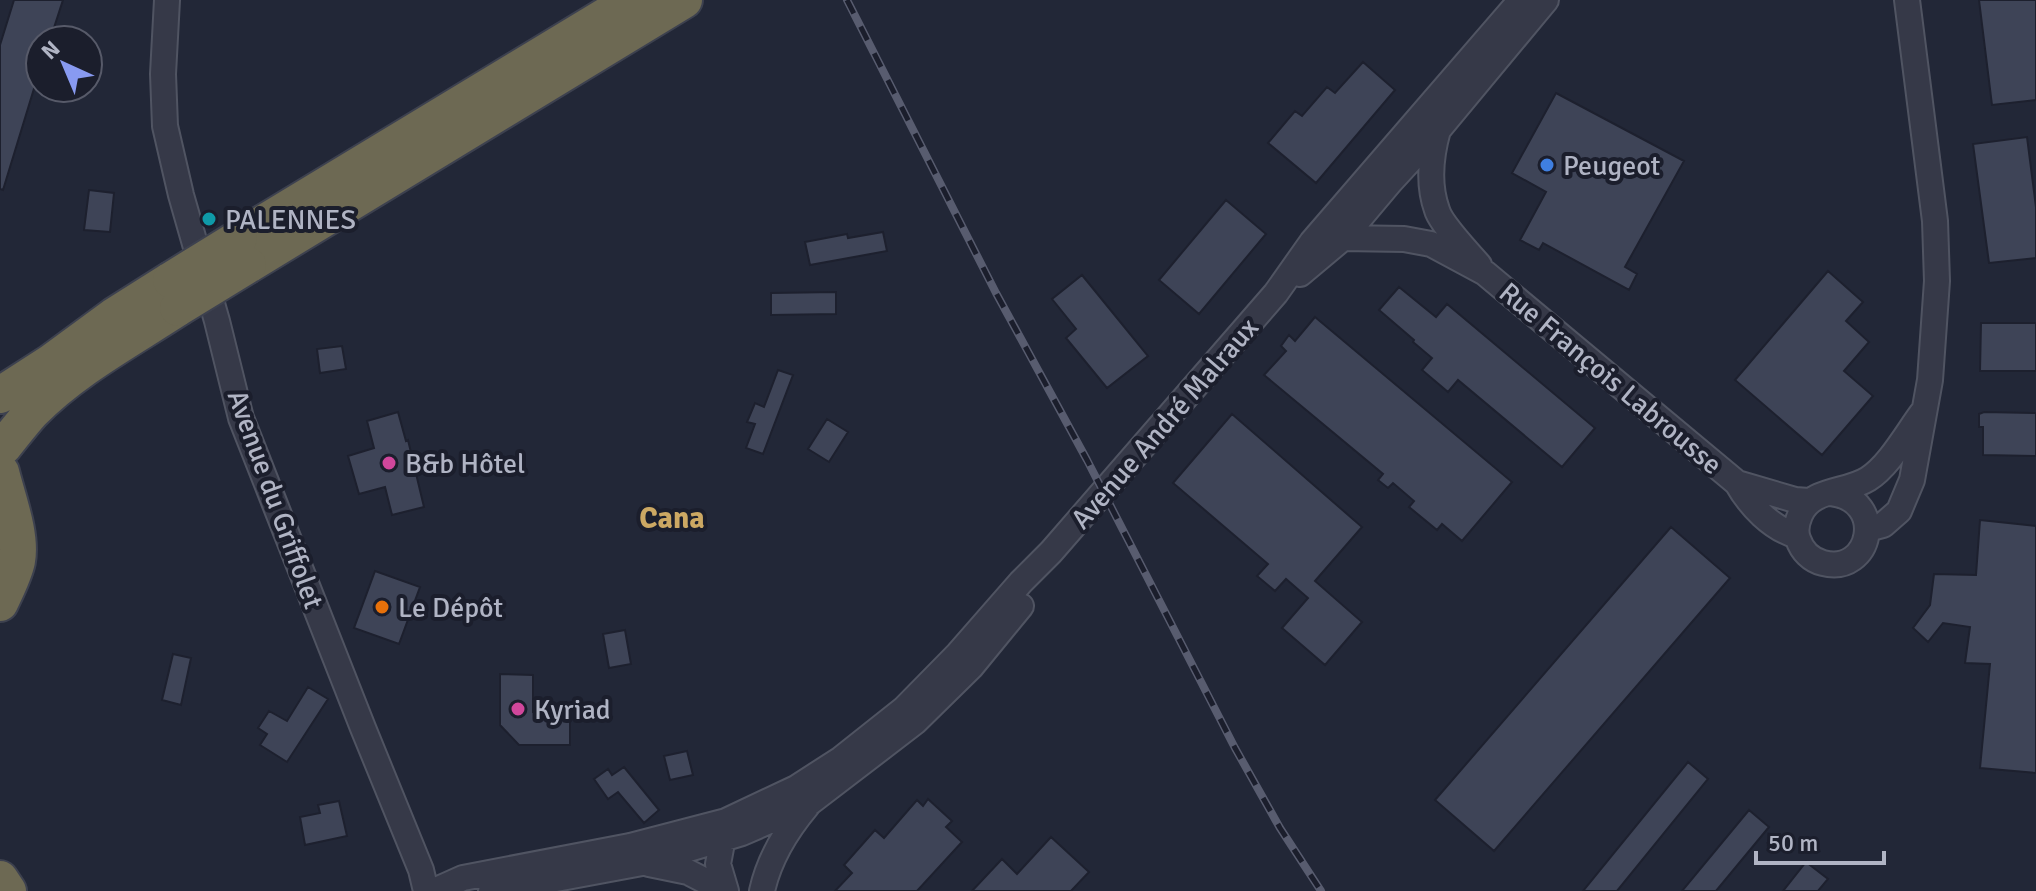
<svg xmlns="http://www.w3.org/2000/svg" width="2036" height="891" viewBox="0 0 2036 891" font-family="Signika,sans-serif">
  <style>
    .building { fill: #3e4457; stroke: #1d202e; stroke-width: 2 }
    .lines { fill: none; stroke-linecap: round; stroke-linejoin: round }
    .minor-casing { stroke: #505462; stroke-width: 28 }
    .highway-casing { stroke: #3d414f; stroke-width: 40 }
    .minor { stroke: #363948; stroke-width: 24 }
    .highway { stroke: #6d6953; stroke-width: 36 }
    .rail-casing { stroke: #585c6f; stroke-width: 8 }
    .rail { stroke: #1b1e2c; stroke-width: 5; stroke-dasharray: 15; stroke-linecap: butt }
    .highway-bridge-casing { stroke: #3d414f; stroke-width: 40; stroke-linecap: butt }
    .highway-bridge { stroke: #6d6953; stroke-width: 36 }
    .shop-dot { fill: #3f7fe0; stroke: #1b1e2c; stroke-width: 3 }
    .culture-dot { fill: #0f9aa8; stroke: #1b1e2c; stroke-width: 3 }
    .hotel-dot { fill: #d1479c; stroke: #1b1e2c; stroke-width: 3 }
    .food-dot { fill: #e8710a; stroke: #1b1e2c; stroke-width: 3 }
    .labels { text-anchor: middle; stroke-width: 8; stroke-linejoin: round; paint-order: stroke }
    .poi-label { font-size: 28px; fill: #b0b4c4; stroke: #1b1e2c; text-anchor: start }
    .street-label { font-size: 28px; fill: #b0b4c4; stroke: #1b1e2c }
    .neighbourhood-label { font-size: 30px; font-weight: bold; fill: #cca863; stroke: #1b1e2c }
  </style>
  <rect width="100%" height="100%" fill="#222737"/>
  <path class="building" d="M14,0H63L50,40H40V69L3,190L0,189V45Z
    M1979,0H2036V100L1992,105Z
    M1363,62L1395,90L1316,183L1268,143L1295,111L1302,116L1327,87L1335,93Z
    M1556,93L1684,161L1625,267L1637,274L1629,290L1543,243L1539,250L1520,240L1546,192L1512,173Z
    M2027,137L2036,207V258L1989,263L1973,144Z
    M89,190L114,193L110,232L84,230Z
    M1226,200L1266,234L1199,314L1159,280Z
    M883,232L887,251L810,265L805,242L847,234L848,238Z
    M1828,271L1863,302L1846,321L1869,342L1844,371L1873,396L1822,455L1735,380Z
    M1082,275L1148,356L1107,388L1066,338L1076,329L1052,299Z
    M1399,287L1436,317L1447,304L1595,428L1562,467L1458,380L1448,392L1422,370L1432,358L1413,342L1414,340L1379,310Z
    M836,292V314L771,315V293Z
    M1315,317L1512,482L1462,541L1442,524L1437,530L1409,507L1414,501L1393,483L1388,488L1378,480L1383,474L1264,375L1286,351L1281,346L1289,335L1295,341Z
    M1981,323H2036V371H1980Z
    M342,346L346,369L320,373L317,349Z
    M778,370L793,375L763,454L746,448L755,424L747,422L755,403L764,407Z
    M398,412L406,441L408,440L424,507L392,515L385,487L359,494L348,456L374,448L367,421Z
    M1984,412L2036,413V456L1983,455V427H1979V414Z
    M1232,414L1362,527L1315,581L1362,622L1325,665L1282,628L1308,598L1286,579L1275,591L1257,576L1268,564L1173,483Z
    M827,419L848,432L829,462L808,449Z
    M1980,520L2036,526V773L1980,768L1990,664L1965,663L1970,627L1943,623L1928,642L1913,628L1930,605L1934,574L1976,575Z
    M1671,527L1730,578L1494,851L1435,800Z
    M375,571L420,587L399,644L354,628Z
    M625,630L631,664L609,668L603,634Z
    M173,654L191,658L181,705L162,700Z
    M500,674L533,675V712H570V745H519L500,725Z
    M308,687L328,699L287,762L260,745L267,734L258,728L269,711L287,721Z
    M687,751L693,775L670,780L664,756Z
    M1688,762L1708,779L1617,891H1583Z
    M624,767L659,810L644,823L618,792L608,799L594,779L608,769L612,775Z
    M928,799L952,821L946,827L962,842L917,891H835L852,873L844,865L875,830L884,838L917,800L923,806Z
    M339,801L347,836L305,845L300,817L320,813L318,805Z
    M1749,810L1769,827L1716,891H1682Z
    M1051,837L1089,872L1071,891H972L1002,859L1017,874Z
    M1806,862L1828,879L1818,891H1783Z"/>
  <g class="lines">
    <g class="minor-casing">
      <path id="minor" d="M167,0L163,74L165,126L181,195L217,321L241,418L363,728L421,870L426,891
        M1438,130C1431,155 1428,185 1437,210C1440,222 1469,254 1479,265
        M1343,238L1404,239L1431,244L1485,273L1737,483L1795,500L1809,501
        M1300,274L1343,238L1391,181L1438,130L1546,0
        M1737,483C1750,506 1771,528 1797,536
        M1831,493C1888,500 1871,576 1823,563C1811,560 1802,551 1798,539C1795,531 1797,522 1800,515C1811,488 1846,493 1868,479C1889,466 1907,433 1922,413
        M1868,529L1883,525L1899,511L1912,480L1930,380L1937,281L1935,221L1907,0
        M725,827L718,864L726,891
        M649,864L688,872L725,891
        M434,891L463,878L630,846L726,821L796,788L841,759L904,709L958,654L1021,582L1051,552L1276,293L1312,242L1521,0
        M491,891L642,863L742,833L808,804L915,722L971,667L1021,606
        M762,891C769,859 786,831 807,806"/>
    </g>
    <g class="highway-casing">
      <path id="highway" d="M239,238L632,0
        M248,265L684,0
        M0,395L50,363L114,316L171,280
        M4,446C13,435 22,423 32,412C73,370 129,340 178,308
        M0,603C6,590 14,575 17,561C22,535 7,497 1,472
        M0,879L8,891"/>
    </g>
    <use href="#minor" class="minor"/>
    <use href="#highway" class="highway"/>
    <g class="rail-casing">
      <path id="rail" d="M847,0L996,293L1087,460L1235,748L1280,828L1321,891"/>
    </g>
    <use href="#rail" class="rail"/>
    <g class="highway-bridge-casing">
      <path id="highway-bridge" d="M171,280L239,238
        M178,308L248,265"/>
    </g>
    <use href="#highway-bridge" class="highway-bridge"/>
  </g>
  <circle class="shop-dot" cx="1547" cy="165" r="8"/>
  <circle class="culture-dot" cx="209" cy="219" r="8"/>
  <g class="hotel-dot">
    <circle cx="389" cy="463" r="8"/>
    <circle cx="518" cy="709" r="8"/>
  </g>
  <circle class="food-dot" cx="382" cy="607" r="8"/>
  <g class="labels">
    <g class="poi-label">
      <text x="1563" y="175">Peugeot</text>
      <text x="225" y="229">PALENNES</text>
      <text x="405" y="473">B&amp;b Hôtel</text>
      <text x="398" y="617">Le Dépôt</text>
      <text x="534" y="719">Kyriad</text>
    </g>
    <g class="street-label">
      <text transform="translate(1611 378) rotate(40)" y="10">Rue François Labrousse</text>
      <text transform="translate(1164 423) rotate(-49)" y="10">Avenue André Malraux</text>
      <text transform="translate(276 499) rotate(70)" y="10">Avenue du Griffolet</text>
    </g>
    <g class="neighbourhood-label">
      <text x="672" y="528">Cana</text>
    </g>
  </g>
  <g transform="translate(64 64) rotate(316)"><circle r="38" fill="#1b1e2c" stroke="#575a69" stroke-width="2"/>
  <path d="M0-6L14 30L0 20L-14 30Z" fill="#889af1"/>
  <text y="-12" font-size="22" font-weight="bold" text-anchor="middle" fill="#b0b4c4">N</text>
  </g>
  <path d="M1756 851v12h128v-12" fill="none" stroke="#b0b4c4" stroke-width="4"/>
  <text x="1768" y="851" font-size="24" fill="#b0b4c4" stroke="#1b1e2c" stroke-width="6" paint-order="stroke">50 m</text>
</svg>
